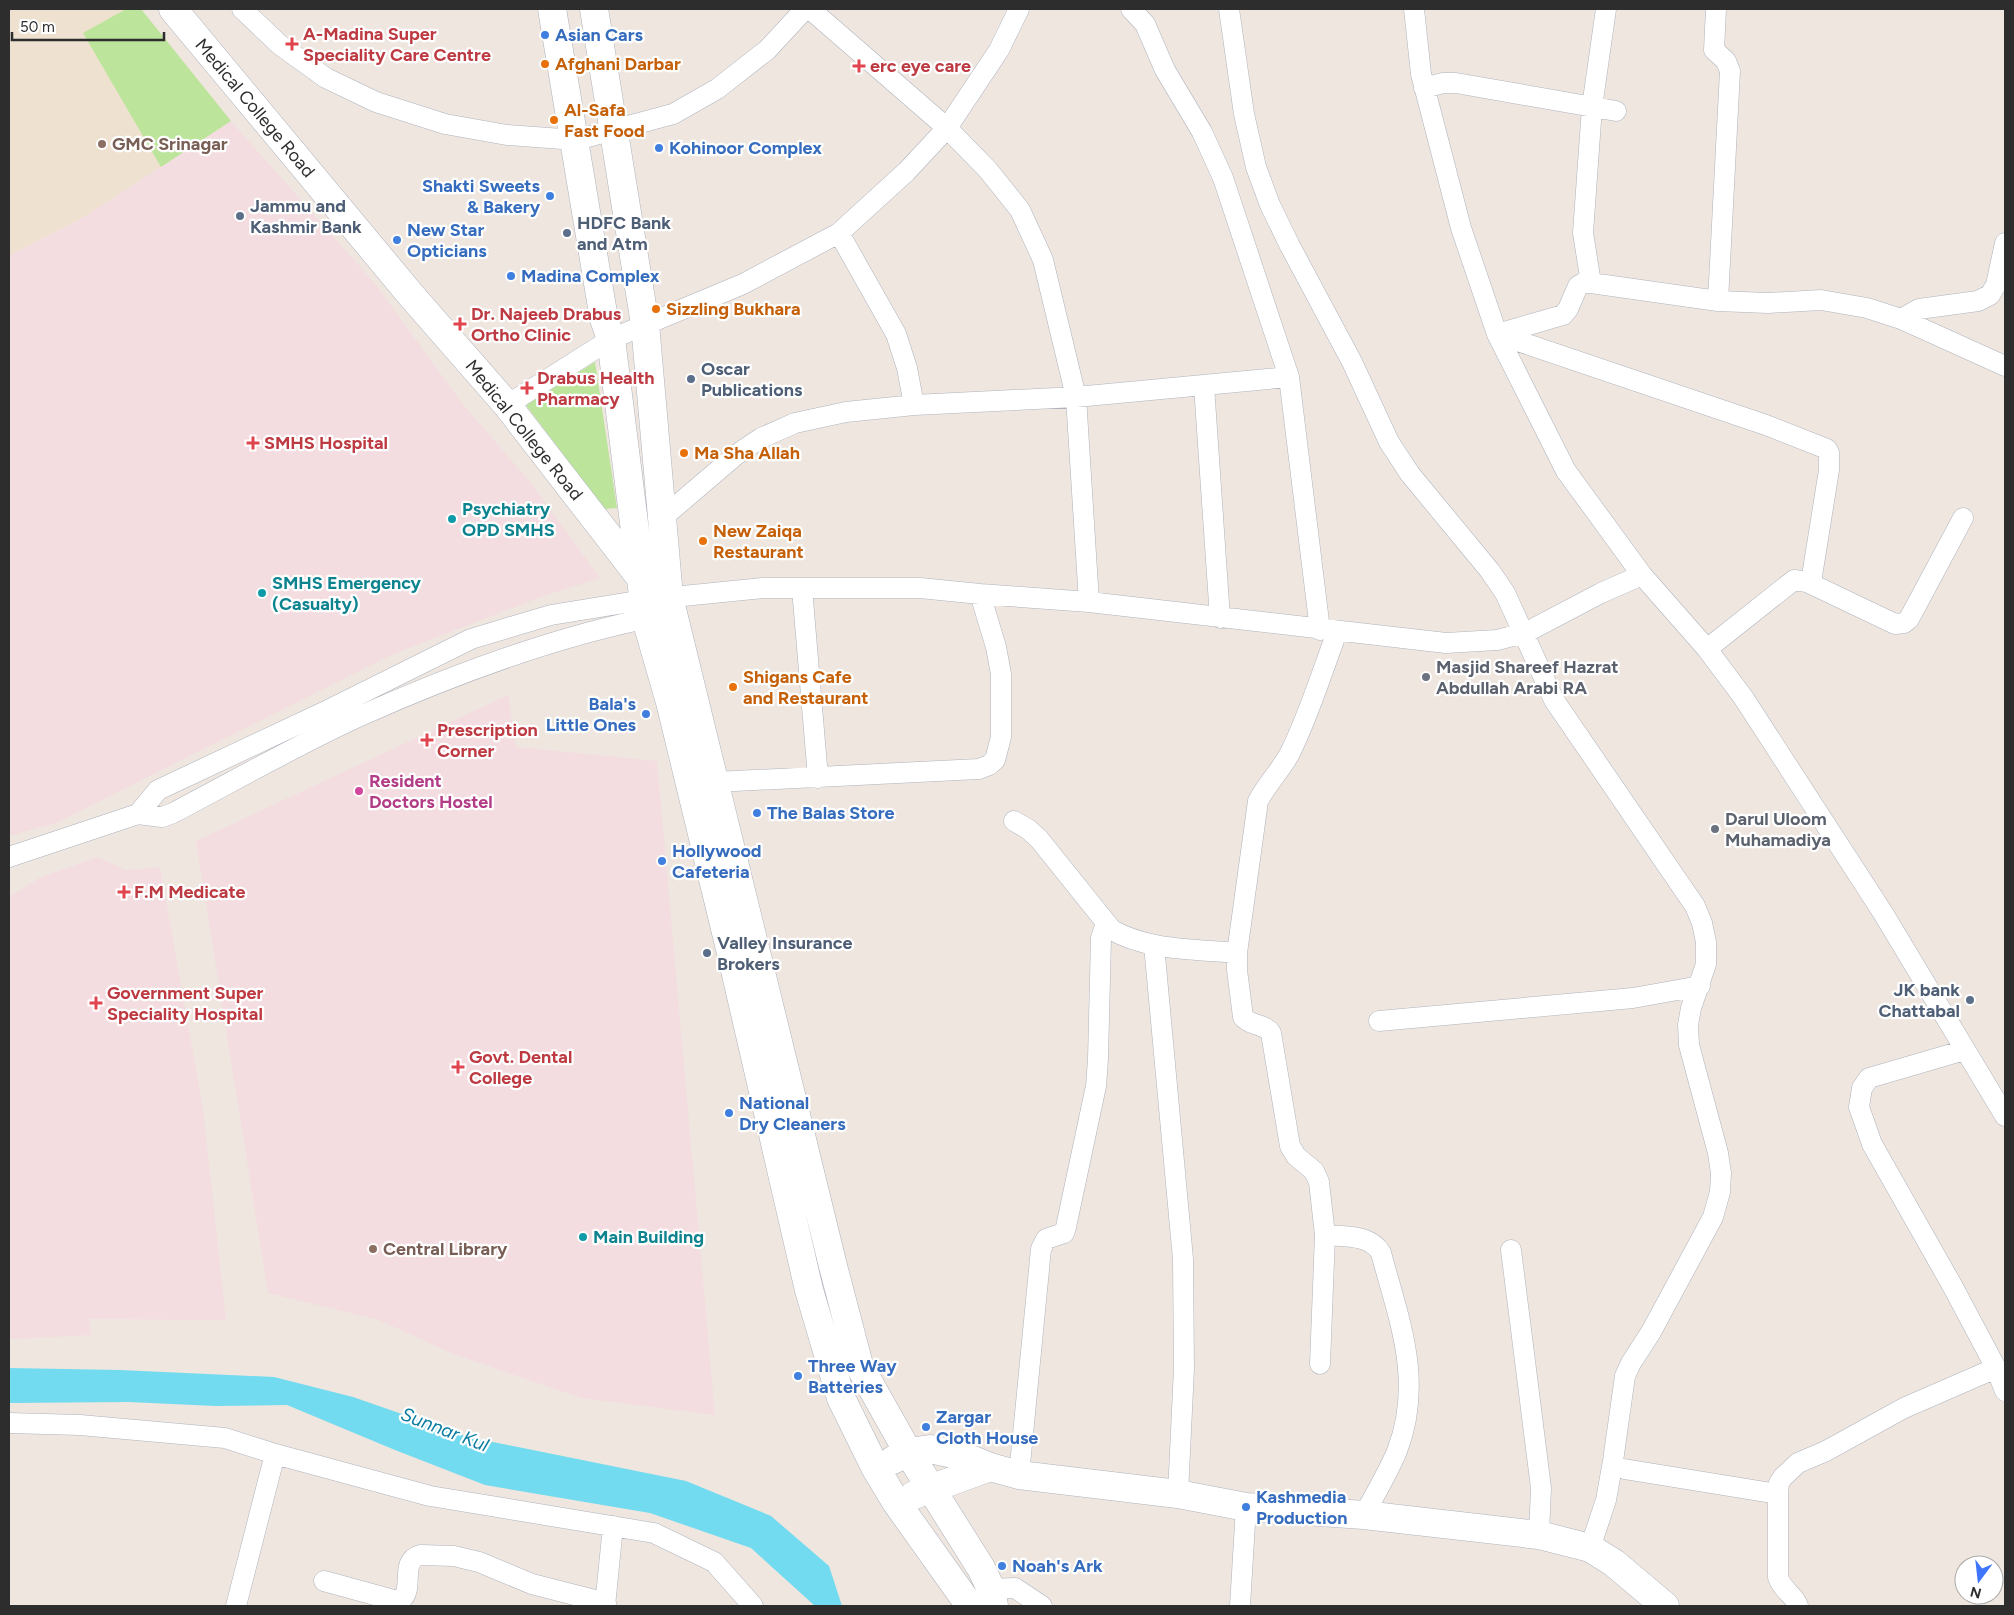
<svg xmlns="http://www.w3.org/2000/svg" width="2014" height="1615" viewBox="0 0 2014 1615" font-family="Figtree,sans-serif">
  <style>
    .education { fill: #efe1cf }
    .medical { fill: #f4dde0 }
    .green { fill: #bce59b }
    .water { fill: #72dbf0 }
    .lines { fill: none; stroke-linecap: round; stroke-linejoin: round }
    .street-casing { stroke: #afb3bd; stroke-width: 21 }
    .secondary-casing { stroke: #afb3bd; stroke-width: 29 }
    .street { stroke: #fff; stroke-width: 20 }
    .secondary { stroke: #fff; stroke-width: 28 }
    .shop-dot { fill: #3f7fe0; stroke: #fff; stroke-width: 2 }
    .health-dot { fill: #e0444e; stroke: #fff; stroke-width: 2 }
    .food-dot { fill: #e8710a; stroke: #fff; stroke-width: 2 }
    .education-dot { fill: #8d6e63; stroke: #fff; stroke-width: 2 }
    .service-dot { fill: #5c6f8a; stroke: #fff; stroke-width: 2 }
    .culture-dot { fill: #0f9aa8; stroke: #fff; stroke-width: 2 }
    .worship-dot { fill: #6b7280; stroke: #fff; stroke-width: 2 }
    .hotel-dot { fill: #d1479c; stroke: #fff; stroke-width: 2 }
    .labels { text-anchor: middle; stroke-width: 4.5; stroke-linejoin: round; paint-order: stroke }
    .health-label { font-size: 18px; font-weight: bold; fill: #be3a42; stroke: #fff; text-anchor: start }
    .shop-label { font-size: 18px; font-weight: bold; fill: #366cbe; stroke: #fff; text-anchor: start }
    .food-label { font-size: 18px; font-weight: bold; fill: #c56008; stroke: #fff; text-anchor: start }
    .street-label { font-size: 18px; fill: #2d2d2d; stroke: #fff }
    .education-label { font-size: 18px; font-weight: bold; fill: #785e54; stroke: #fff; text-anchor: start }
    .service-label { font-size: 18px; font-weight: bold; fill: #4e5e75; stroke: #fff; text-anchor: start }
    .culture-label { font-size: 18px; font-weight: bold; fill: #0d838f; stroke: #fff; text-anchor: start }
    .worship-label { font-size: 18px; font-weight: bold; fill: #5b616d; stroke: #fff; text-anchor: start }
    .hotel-label { font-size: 18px; font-weight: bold; fill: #b23c85; stroke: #fff; text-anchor: start }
    .water-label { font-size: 19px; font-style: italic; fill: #0c7da1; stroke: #fff }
  </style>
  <rect width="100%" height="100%" fill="#eee6df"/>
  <path class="education" d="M9,9H141L231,121L84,217L9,256Z"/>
  <path class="medical" d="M231,121L376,285L462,403L531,483L600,578L538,598L391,655L58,822L9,836V256L84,217Z
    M508,695L516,747L657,761L715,1415L582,1398L453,1354L379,1320L268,1293L196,841Z
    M98,857L126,870L160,867L203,1109L226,1320L89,1319L92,1335L9,1339V897L41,877Z"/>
  <path class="green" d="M126,9H141L231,121L161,167L83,33Z
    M595,362L617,508L604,509L526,405Z"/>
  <path class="water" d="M9,1368L120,1370L274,1377L353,1397L468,1437L686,1481L771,1516L829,1566L842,1606H815L751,1548L650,1513L485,1485L395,1450L287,1405L215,1406L129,1402L9,1403Z"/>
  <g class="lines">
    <g class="street-casing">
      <path id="street" d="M242,9L280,45L326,78L376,102L445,124L507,135L576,140L673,114L717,89L767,50L805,9
        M810,9L947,128L988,170L1020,210L1043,260L1076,397L1089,602
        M1131,9L1145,24L1165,70L1202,132L1223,178L1289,377L1320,630
        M1229,9L1244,114L1256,167L1270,205L1290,246L1352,362L1389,442L1410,474L1490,571L1505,593L1554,700L1695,906L1702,923L1706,942V964L1691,1008L1688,1025L1689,1045L1718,1153L1721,1173L1720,1192L1713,1217L1651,1332L1631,1363L1625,1376L1613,1461L1606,1500L1590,1548
        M1414,9L1421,74L1461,228L1497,334L1566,471L1642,575
        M1716,9L1714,50L1726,61L1730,71L1718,301
        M1424,88L1443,83H1456L1616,111
        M839,233L896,334L907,368L914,405
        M1591,283L1583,233L1592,107L1606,9
        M1901,319L1919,309L1978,301L1990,295L1996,285L2005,243
        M1497,334L1563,315L1568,309L1578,286L1583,283H1591L1718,301L1768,303L1821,300L1867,308L1901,319L2005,366
        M1497,334L1766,425L1827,449L1829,453V470L1812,576L1807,582
        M1204,386L1220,618
        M507,405L611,339L743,284L839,233L906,172L947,128L999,50L1019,9
        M661,519L736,455L761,438L795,423L846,412L914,405L1076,397L1289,377
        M802,588L818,778
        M1707,649L1794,580L1807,582L1895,624L1904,623L1909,619L1963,518
        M715,782L979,769L989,765L995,760L1001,737V674L996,647L980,594
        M138,814L158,790L326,711L471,639L551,615L643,600L763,588H920L980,594L1089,602L1446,643L1497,640L1525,633L1601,593L1642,575L1707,649L1743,697L1883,913L2005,1116
        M1014,821L1028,829L1039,839L1112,930C1149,951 1196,949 1237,953
        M9,857L138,814L162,817L173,813C234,781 295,746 358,717C454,674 555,636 659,616
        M1154,945L1183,1259L1184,1368L1178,1494
        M1379,1021L1633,998L1700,986
        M1965,1050L1869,1078L1862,1088L1859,1107L1872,1144L1953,1287L1996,1368L2005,1391
        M1325,1235C1344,1237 1370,1234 1381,1253C1399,1320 1424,1381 1397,1451C1388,1473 1375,1494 1364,1515
        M1511,1250L1541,1488L1539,1535
        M1320,1364L1325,1235L1319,1182L1314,1171L1296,1156L1290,1146L1271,1033C1264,1023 1250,1026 1243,1017L1237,970V953L1258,801C1267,784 1281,770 1290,753C1309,715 1322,672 1337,632
        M9,1423L80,1425L225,1438L275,1454L430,1496L654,1533L714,1562L753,1606
        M1624,1469L1778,1494
        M1019,1475L1041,1249L1046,1239L1064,1233L1066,1227L1096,1086L1098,1059L1101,938L1106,923
        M324,1581L397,1601L401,1600C415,1589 399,1561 420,1555L454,1556L479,1562L532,1584L606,1603
        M991,1589L1015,1588L1042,1606
        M236,1606L275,1454
        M605,1606L613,1526
        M1240,1606L1246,1507
        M1798,1606C1794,1594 1783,1592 1778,1577V1494L1779,1483L1783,1477L1798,1463L1826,1451L1904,1408L1996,1368"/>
    </g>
    <g class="secondary-casing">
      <path id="secondary" d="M173,9L410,294L507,405L640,577
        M552,9L604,319L611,339L646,619L670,702L732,957L809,1290L841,1398L876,1469L896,1502L970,1606
        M594,9L645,324L669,597L833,1266L859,1365L908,1452L981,1568L991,1589L994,1606
        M893,1460L908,1452L930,1449L963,1456L990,1467L1019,1475L1178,1494L1246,1507L1364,1515L1539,1535L1590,1548L1614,1563L1665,1606
        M914,1495L990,1467"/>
    </g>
    <use href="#street" class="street"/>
    <use href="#secondary" class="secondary"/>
  </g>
  <g class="shop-dot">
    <circle cx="545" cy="35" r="5"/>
    <circle cx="659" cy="148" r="5"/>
    <circle cx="550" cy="196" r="5"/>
    <circle cx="397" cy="240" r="5"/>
    <circle cx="511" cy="276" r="5"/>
    <circle cx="646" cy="714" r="5"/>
    <circle cx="757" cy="813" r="5"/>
    <circle cx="662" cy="861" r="5"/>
    <circle cx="729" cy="1113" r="5"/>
    <circle cx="798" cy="1376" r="5"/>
    <circle cx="926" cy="1427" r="5"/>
    <circle cx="1246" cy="1507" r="5"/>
    <circle cx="1002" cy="1566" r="5"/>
  </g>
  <g class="health-dot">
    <path d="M289.5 36.5h5v5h5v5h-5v5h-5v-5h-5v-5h5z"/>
    <path d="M856.5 58.5h5v5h5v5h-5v5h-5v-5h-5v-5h5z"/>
    <path d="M457.5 316.5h5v5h5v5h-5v5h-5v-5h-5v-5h5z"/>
    <path d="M524.5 380.5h5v5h5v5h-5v5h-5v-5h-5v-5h5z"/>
    <path d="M250.5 435.5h5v5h5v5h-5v5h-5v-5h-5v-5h5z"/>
    <path d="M424.5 732.5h5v5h5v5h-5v5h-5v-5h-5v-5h5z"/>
    <path d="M121.5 884.5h5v5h5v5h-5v5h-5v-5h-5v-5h5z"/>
    <path d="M93.5 995.5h5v5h5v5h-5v5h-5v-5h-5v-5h5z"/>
    <path d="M455.5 1059.5h5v5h5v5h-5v5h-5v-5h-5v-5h5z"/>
  </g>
  <g class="food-dot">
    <circle cx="545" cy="64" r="5"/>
    <circle cx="554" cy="120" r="5"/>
    <circle cx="656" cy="309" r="5"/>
    <circle cx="684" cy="453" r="5"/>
    <circle cx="703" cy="541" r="5"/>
    <circle cx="733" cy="687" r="5"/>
  </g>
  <g class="education-dot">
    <circle cx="102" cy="144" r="5"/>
    <circle cx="373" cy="1249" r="5"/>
  </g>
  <g class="service-dot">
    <circle cx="240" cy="216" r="5"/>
    <circle cx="567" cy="233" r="5"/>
    <circle cx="691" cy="379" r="5"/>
    <circle cx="707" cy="953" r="5"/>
    <circle cx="1970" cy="1000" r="5"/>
  </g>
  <g class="culture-dot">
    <circle cx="452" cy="519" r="5"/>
    <circle cx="262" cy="593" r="5"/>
    <circle cx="583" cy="1237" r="5"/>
  </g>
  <g class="worship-dot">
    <circle cx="1426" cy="677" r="5"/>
    <circle cx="1715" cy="829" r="5"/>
  </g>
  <circle class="hotel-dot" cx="359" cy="791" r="5"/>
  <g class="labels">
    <g class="health-label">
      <text x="303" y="40">A-Madina Super<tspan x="303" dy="21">Speciality Care Centre</tspan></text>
      <text x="870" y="72">erc eye care</text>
      <text x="471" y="320">Dr. Najeeb Drabus<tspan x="471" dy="21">Ortho Clinic</tspan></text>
      <text x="537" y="384">Drabus Health<tspan x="537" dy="21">Pharmacy</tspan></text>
      <text x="264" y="449">SMHS Hospital</text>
      <text x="437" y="736">Prescription<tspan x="437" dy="21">Corner</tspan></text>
      <text x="134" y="898">F.M Medicate</text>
      <text x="107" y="999">Government Super<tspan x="107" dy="21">Speciality Hospital</tspan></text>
      <text x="469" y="1063">Govt. Dental<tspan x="469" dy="21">College</tspan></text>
    </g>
    <g class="shop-label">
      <text x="555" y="41">Asian Cars</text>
      <text x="669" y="154">Kohinoor Complex</text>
      <text x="540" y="192" text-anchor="end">Shakti Sweets<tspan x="540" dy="21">&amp; Bakery</tspan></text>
      <text x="407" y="236">New Star<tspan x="407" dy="21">Opticians</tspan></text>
      <text x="521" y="282">Madina Complex</text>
      <text x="636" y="710" text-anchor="end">Bala's<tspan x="636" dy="21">Little Ones</tspan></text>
      <text x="767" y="819">The Balas Store</text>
      <text x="672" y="857">Hollywood<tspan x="672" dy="21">Cafeteria</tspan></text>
      <text x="739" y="1109">National<tspan x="739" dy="21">Dry Cleaners</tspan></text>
      <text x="808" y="1372">Three Way<tspan x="808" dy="21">Batteries</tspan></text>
      <text x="936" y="1423">Zargar<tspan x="936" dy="21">Cloth House</tspan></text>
      <text x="1256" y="1503">Kashmedia<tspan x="1256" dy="21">Production</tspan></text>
      <text x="1012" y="1572">Noah's Ark</text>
    </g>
    <g class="food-label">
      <text x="555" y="70">Afghani Darbar</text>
      <text x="564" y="116">Al-Safa<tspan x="564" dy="21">Fast Food</tspan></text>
      <text x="666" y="315">Sizzling Bukhara</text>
      <text x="694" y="459">Ma Sha Allah</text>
      <text x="713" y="537">New Zaiqa<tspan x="713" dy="21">Restaurant</tspan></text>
      <text x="743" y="683">Shigans Cafe<tspan x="743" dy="21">and Restaurant</tspan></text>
    </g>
    <g class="street-label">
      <text transform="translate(255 108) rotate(50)" y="6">Medical College Road</text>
      <text transform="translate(524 430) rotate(51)" y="6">Medical College Road</text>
    </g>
    <g class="education-label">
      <text x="112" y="150">GMC Srinagar</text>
      <text x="383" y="1255">Central Library</text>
    </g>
    <g class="service-label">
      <text x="250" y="212">Jammu and<tspan x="250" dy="21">Kashmir Bank</tspan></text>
      <text x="577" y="229">HDFC Bank<tspan x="577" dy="21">and Atm</tspan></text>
      <text x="701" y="375">Oscar<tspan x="701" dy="21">Publications</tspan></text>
      <text x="717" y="949">Valley Insurance<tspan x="717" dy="21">Brokers</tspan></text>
      <text x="1960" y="996" text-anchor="end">JK bank<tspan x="1960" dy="21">Chattabal</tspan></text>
    </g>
    <g class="culture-label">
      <text x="462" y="515">Psychiatry<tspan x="462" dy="21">OPD SMHS</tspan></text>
      <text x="272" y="589">SMHS Emergency<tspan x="272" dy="21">(Casualty)</tspan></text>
      <text x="593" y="1243">Main Building</text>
    </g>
    <g class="worship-label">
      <text x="1436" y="673">Masjid Shareef Hazrat<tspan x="1436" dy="21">Abdullah Arabi RA</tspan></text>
      <text x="1725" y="825">Darul Uloom<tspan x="1725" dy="21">Muhamadiya</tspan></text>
    </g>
    <g class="hotel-label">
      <text x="369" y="787">Resident<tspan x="369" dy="21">Doctors Hostel</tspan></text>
    </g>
    <g class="water-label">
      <text transform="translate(445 1429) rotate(21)" y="7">Sunnar Kul</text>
    </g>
  </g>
  <rect width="2014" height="1615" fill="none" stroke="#2d2d2d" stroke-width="20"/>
  <g transform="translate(1979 1580) rotate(195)"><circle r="24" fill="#ffffff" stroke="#ababab"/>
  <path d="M0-4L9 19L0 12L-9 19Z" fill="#3e75fc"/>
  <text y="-8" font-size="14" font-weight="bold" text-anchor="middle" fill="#2d2d2d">N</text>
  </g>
  <path d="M12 32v8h152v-8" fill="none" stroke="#2d2d2d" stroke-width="2.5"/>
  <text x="20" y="32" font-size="15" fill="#2d2d2d" stroke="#ffffff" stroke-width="4" paint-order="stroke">50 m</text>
</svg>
